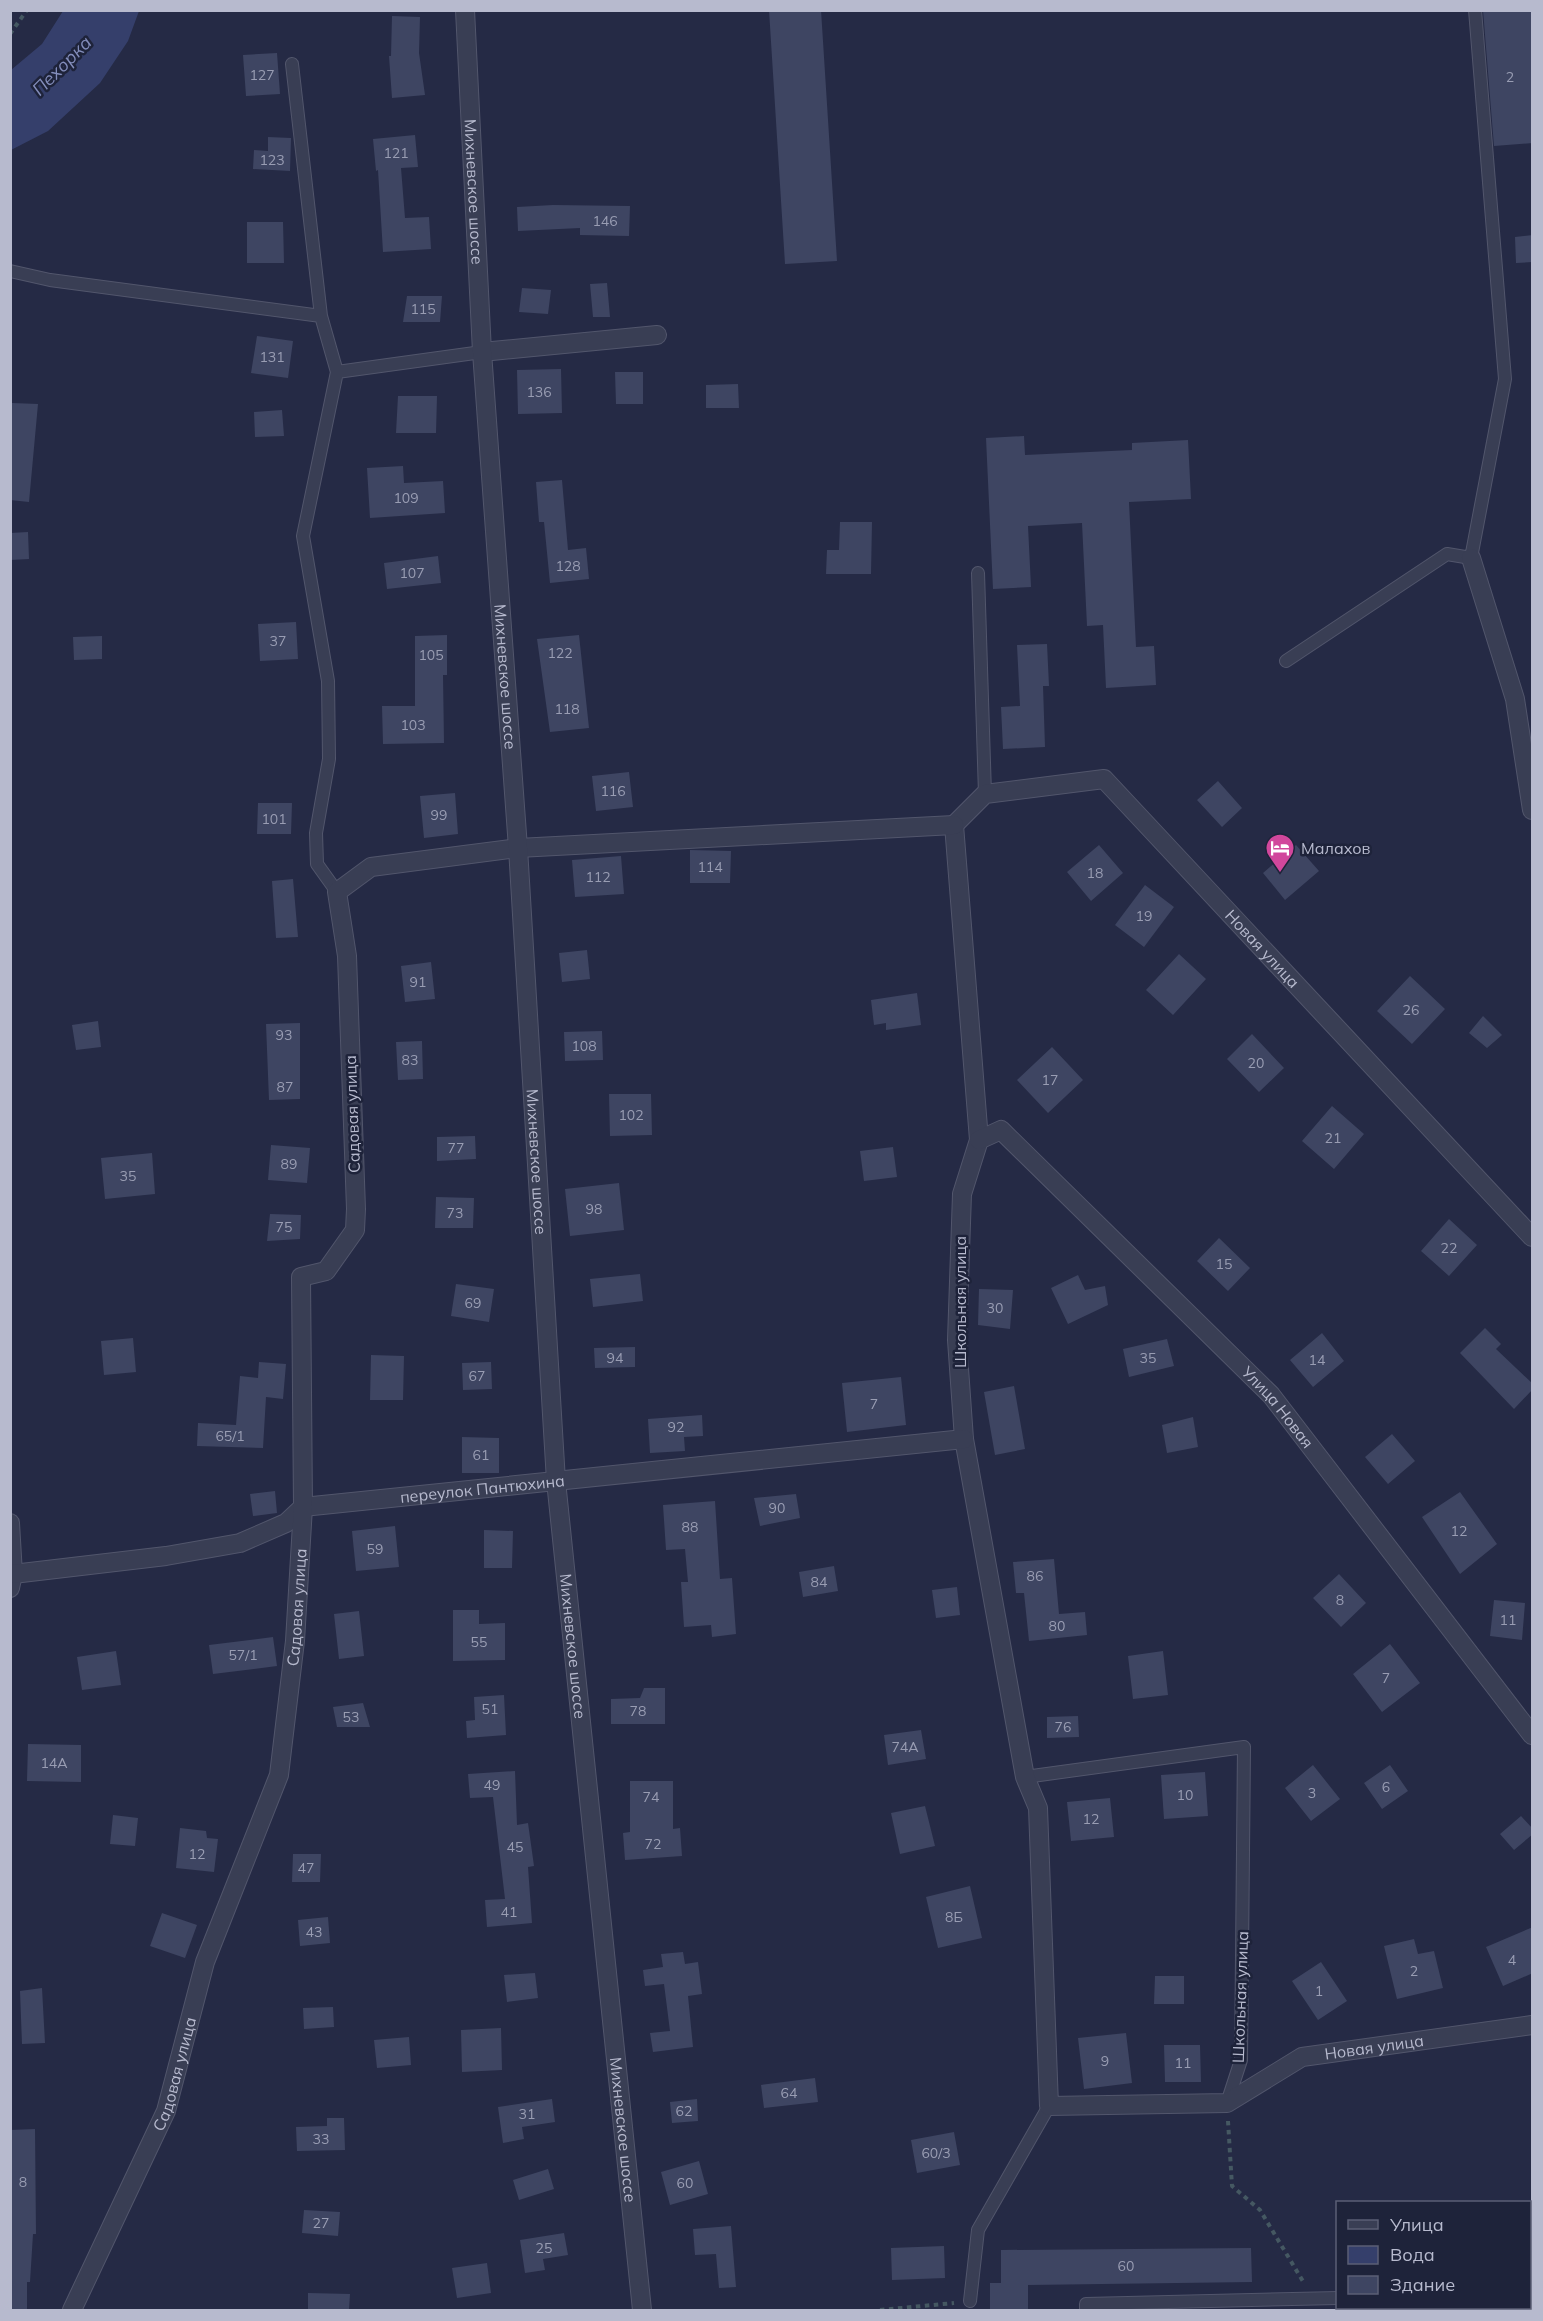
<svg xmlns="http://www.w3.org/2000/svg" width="1543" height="2321" viewBox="0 0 1543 2321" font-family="Mulish,sans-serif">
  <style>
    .water { fill: #353f6b }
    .building { fill: #3e4562 }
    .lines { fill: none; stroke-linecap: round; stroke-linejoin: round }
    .service-casing { stroke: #52566c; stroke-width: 14 }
    .minor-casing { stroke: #52566c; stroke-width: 20 }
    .tertiary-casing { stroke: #52566c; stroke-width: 20 }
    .path { stroke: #455862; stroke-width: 4; stroke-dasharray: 4.5 4.5; stroke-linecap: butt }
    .service { stroke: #393e54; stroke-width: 12 }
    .minor { stroke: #393e54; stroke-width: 18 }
    .tertiary { stroke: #393e54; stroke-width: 18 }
    .labels { text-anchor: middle; stroke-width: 5; stroke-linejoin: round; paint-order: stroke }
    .number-label { font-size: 14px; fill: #999db3 }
    .street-label { font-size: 16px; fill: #b7bace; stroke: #1e233a }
    .poi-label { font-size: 16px; fill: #b7bace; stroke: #1e233a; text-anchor: start }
    .water-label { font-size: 18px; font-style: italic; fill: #838dbb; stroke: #1e233a }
  </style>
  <rect width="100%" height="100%" fill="#252a45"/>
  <path class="water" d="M63,11H139L128,41L100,83L48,131L11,150V70L42,44Z"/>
  <path class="building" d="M769,10H821L837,261L785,264Z
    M1483,10H1533V143L1494,146Z
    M392,16L420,17L419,53L425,95L392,98L389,56H391Z
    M277,53L280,94L246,96L243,55Z
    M415,135L418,167L401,168L405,218L429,217L431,249L383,252L378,170L376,171L373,139Z
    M268,137L291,138L290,171L253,169L254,150L268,151Z
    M553,205L630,206L629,236L580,235V228L518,231L517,207Z
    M247,222H283L284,263H247Z
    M1533,235V262L1516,263L1515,237Z
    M607,283L610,317H593L590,284Z
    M522,288L551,290L548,314L519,312Z
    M407,296H442L440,322H403Z
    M257,336L293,341L288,378L251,373Z
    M561,369L562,413L518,414L517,370Z
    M615,372H643V404H616Z
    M738,384L739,408H706V385Z
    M398,396H437L436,433H396Z
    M12,403L38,404L29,502L10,500Z
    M282,410L284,436L255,437L254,412Z
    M1024,436L1025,455L1132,450V443L1188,440L1191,499L1129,502L1136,647L1154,646L1156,685L1106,688L1103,625L1087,626L1082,523L1028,526L1031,587L993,589L986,438Z
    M403,466L404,483L443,481L445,513L370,518L367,468Z
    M562,480L568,550L586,548L589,579L550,583L544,522H539L536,482Z
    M840,522H872L871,574H826L827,550H839Z
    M28,532L29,559L10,560V533Z
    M438,556L441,583L387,589L384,563Z
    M296,622L298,659L260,661L258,624Z
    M447,635V675H443L444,743L383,744L382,706H415V636Z
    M579,635L589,728L550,732L537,639Z
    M102,636V659L74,660L73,637Z
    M1047,644L1049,686H1043L1045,747L1003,749L1001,707L1020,706L1017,645Z
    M629,772L633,807L596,811L592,776Z
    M1218,781L1242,808L1222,827L1197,800Z
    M455,793L458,834L424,838L420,796Z
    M258,803H292L291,834H257Z
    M1099,845L1123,873L1091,901L1067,872Z
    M1296,845L1319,871L1285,900L1263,873Z
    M690,850L731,851L730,883H690Z
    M621,856L624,894L575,897L572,860Z
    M293,879L298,937L276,938L272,881Z
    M1145,885L1174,907L1144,947L1115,925Z
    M587,950L590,979L562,982L559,953Z
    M1179,954L1206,979L1173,1015L1146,990Z
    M431,962L435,999L405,1002L401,966Z
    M1410,976L1445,1009L1412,1044L1377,1011Z
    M917,993L921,1025L886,1030V1023L874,1025L871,1000Z
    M1483,1016L1502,1035L1487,1048L1469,1033Z
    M98,1021L101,1047L76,1050L72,1025Z
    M300,1023V1099L269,1100L266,1024Z
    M602,1031L603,1060L565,1061L564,1032Z
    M1252,1034L1284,1068L1259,1092L1227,1059Z
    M422,1041L423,1079L398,1080L396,1042Z
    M1052,1047L1083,1080L1048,1113L1017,1080Z
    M609,1094H651L652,1135L610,1136Z
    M1332,1106L1364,1134L1334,1169L1302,1141Z
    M475,1136L476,1159L437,1161V1137Z
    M271,1145L310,1148L307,1183L268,1180Z
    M893,1147L897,1177L864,1181L860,1151Z
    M152,1153L155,1194L105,1199L101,1158Z
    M619,1183L624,1230L570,1236L565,1189Z
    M436,1197L474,1198L473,1228H435Z
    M270,1214L301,1215L300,1239L267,1241Z
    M1449,1219L1477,1245L1449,1276L1421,1251Z
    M1219,1238L1250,1268L1228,1291L1197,1261Z
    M640,1274L643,1301L593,1307L590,1279Z
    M1078,1275L1085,1290L1105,1286L1108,1305L1068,1324L1051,1288Z
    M456,1284L494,1289L489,1322L451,1316Z
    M979,1289L1013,1290L1010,1329L978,1325Z
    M1485,1328L1501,1344L1496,1349L1533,1384V1389L1514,1409L1460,1353Z
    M1322,1333L1344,1361L1313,1387L1290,1360Z
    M133,1338L136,1372L104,1375L101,1341Z
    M1167,1339L1174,1366L1129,1377L1123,1349Z
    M635,1347V1367L595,1368L594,1348Z
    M371,1355L404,1356L403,1400H370Z
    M259,1362L286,1364L283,1399L266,1397L263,1448L197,1446L198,1423L236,1425L240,1376L258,1378Z
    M491,1362L492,1389L463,1390L462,1363Z
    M901,1377L906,1425L847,1432L842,1383Z
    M1014,1386L1025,1449L995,1455L984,1392Z
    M702,1415L703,1436L684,1437L685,1451L650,1453L648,1419Z
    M1193,1417L1198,1447L1167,1453L1162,1425Z
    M1392,1434L1415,1461L1388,1484L1365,1457Z
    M462,1437L499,1438V1473H462Z
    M275,1491L277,1513L253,1516L250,1494Z
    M1460,1492L1497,1544L1460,1574L1422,1517Z
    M796,1494L800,1518L760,1526L754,1498Z
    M715,1501L720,1579L732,1578L736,1634L712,1637L711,1625L684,1627L681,1582H688L685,1549L666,1550L663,1505Z
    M395,1526L399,1567L356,1571L352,1531Z
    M484,1530L513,1531L512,1568H484Z
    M1054,1559L1059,1614L1085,1612L1087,1635L1029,1641L1024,1593H1016L1013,1562Z
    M834,1566L838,1591L803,1597L799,1572Z
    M1339,1574L1366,1603L1341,1627L1313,1598Z
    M957,1587L960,1615L936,1618L932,1590Z
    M1494,1600L1525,1603L1522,1640L1490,1636Z
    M453,1610H479V1624L505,1623V1660L453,1661Z
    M359,1611L364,1656L339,1659L334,1614Z
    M273,1637L277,1666L213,1674L209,1645Z
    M1390,1644L1420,1683L1382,1712L1353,1674Z
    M116,1651L121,1685L82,1690L77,1657Z
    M1163,1651L1168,1695L1133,1699L1128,1656Z
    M644,1688H665V1724H611V1699L640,1698Z
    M504,1695L506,1735L467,1738L466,1721L475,1720L474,1697Z
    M363,1703L370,1727H337L333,1707Z
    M1078,1716L1079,1737L1047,1738V1717Z
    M921,1730L926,1759L888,1765L884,1735Z
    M28,1744L81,1745V1782L27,1781Z
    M1313,1765L1340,1799L1311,1821L1285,1788Z
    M1390,1765L1408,1791L1382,1809L1364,1783Z
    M515,1771L517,1825L528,1823L534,1866L528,1867L532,1923L487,1927L485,1900L505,1899L493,1797L470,1798L468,1774Z
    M1205,1772L1208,1816L1164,1819L1161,1775Z
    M630,1781H673V1829L680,1828L682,1856L625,1860L623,1833L630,1832Z
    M1110,1798L1114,1837L1071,1841L1067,1802Z
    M925,1806L935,1846L900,1854L891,1813Z
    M113,1815L138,1818L135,1846L110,1844Z
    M1521,1816L1533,1829V1834L1514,1850L1500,1834Z
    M180,1828L206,1831L207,1838L218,1839L214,1872L176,1868Z
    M293,1854H321L320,1882H292Z
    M970,1886L982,1938L938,1948L926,1897Z
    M162,1913L197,1925L185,1958L150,1946Z
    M328,1917L330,1943L300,1946L298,1920Z
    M1533,1927V1973L1503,1986L1486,1947Z
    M1414,1939L1418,1954L1434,1951L1443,1988L1397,1999L1384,1946Z
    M683,1952L685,1964L698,1962L702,1994L688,1996L693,2047L653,2052L650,2033L670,2031L664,1984L645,1986L643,1970L663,1967L661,1954Z
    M1321,1962L1347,2001L1318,2020L1292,1981Z
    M535,1973L538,1998L507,2002L504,1975Z
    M1155,1976H1184V2004H1154Z
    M42,1988L45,2043L22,2044L20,1991Z
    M333,2007L334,2027L304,2029L303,2008Z
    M501,2028L502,2070L462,2072L461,2030Z
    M1126,2033L1132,2083L1084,2089L1078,2038Z
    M409,2037L411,2065L377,2068L374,2040Z
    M1164,2045H1200L1201,2082H1165Z
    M815,2078L818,2102L764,2108L761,2085Z
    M552,2099L555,2122L522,2127L524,2139L503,2143L498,2107Z
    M697,2099L698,2121L672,2123L670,2102Z
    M327,2118H344L345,2150L297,2151L296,2127L327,2126Z
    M35,2129L36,2234H33L30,2282H27V2310H10V2130Z
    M954,2132L960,2165L917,2173L911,2140Z
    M699,2161L708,2194L670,2205L661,2172Z
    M548,2169L554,2189L519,2200L513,2180Z
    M304,2210L340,2212L338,2236L302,2233Z
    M731,2226L736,2287L719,2288L716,2254L695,2255L693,2229Z
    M564,2233L568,2255L543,2259L545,2270L525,2273L520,2240Z
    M944,2246L945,2278L892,2280L891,2248Z
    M1251,2248L1252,2282L1028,2285V2310H990V2283H1001V2250Z
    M487,2263L491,2293L457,2298L452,2268Z
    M308,2293L350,2294L349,2310H308Z"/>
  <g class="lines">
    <g class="service-casing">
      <path id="service" d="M292,64L321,316
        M10,271L50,280L321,316L337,372L482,352
        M337,372L303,536L328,681L329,759L316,833L317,864L337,892
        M978,573L985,794
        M1286,661L1447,554L1471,558L1505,379L1475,10
        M1025,1777L1244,1747L1241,2060L1227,2103
        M1530,2294H1532
        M970,2301L978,2230L1049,2106
        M1086,2310V2304L1338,2298"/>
    </g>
    <g class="minor-casing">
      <g id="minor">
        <path d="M482,352L657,335"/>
        <path d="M1471,558L1515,699L1532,810"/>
        <path id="s1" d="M954,825L979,1140L962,1194L957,1340L964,1439L1025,1777L1038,1808L1049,2106L1227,2103L1302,2057L1532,2025"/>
        <path id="s2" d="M954,825L985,794L1104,779L1532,1237"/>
        <path id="s3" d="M979,1140L1001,1130L1271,1395L1532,1735"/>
        <path d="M10,1523L13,1574L10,1588"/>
        <path id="s4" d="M13,1574L166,1556L240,1543L286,1523L303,1507L964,1439"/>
        <path id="s5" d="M72,2310L166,2111L205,1962L279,1775L295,1641L303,1507L301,1277L326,1271L355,1230L356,1209L347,956L337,892L371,867L518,848L954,825"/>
      </g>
    </g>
    <g class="tertiary-casing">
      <g id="tertiary">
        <path id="s6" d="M465,10L482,352L518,848L556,1481L642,2310"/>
      </g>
    </g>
    <path class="path" d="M10,34L27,10
      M1228,2121L1232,2186L1260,2210L1304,2283
      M880,2310L954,2303"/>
    <use href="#service" class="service"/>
    <use href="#minor" class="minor"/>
    <use href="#tertiary" class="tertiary"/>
  </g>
  <defs>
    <g id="hotel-pin" transform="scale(1.5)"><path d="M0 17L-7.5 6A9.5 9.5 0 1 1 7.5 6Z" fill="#d1479c" stroke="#1e233a"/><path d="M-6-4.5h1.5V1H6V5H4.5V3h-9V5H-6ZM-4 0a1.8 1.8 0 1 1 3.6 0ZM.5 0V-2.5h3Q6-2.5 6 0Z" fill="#fff"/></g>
  </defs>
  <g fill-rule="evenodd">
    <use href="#hotel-pin" x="1280" y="848"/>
  </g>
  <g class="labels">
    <g class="number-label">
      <text x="262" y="80">127</text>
      <text x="1510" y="82">2</text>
      <text x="396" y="158">121</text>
      <text x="272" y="165">123</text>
      <text x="605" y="226">146</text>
      <text x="423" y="314">115</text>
      <text x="272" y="362">131</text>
      <text x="539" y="397">136</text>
      <text x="406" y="503">109</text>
      <text x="568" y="571">128</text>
      <text x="412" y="578">107</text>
      <text x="278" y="646">37</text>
      <text x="560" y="658">122</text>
      <text x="431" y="660">105</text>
      <text x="567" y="714">118</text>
      <text x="413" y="730">103</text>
      <text x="613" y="796">116</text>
      <text x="439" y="820">99</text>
      <text x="274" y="824">101</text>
      <text x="710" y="872">114</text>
      <text x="1095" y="878">18</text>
      <text x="598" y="882">112</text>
      <text x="1144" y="921">19</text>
      <text x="418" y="987">91</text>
      <text x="1411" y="1015">26</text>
      <text x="284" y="1040">93</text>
      <text x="584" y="1051">108</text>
      <text x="410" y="1065">83</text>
      <text x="1256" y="1068">20</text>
      <text x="1050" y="1085">17</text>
      <text x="285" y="1092">87</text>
      <text x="631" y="1120">102</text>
      <text x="1333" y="1143">21</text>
      <text x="456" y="1153">77</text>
      <text x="289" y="1169">89</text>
      <text x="128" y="1181">35</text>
      <text x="594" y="1214">98</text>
      <text x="455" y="1218">73</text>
      <text x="284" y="1232">75</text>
      <text x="1449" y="1253">22</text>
      <text x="1224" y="1269">15</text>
      <text x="473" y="1308">69</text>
      <text x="995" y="1313">30</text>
      <text x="615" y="1363">94</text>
      <text x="1148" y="1363">35</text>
      <text x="1317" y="1365">14</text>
      <text x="477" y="1381">67</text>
      <text x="874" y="1409">7</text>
      <text x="676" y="1432">92</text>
      <text x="230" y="1441">65/1</text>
      <text x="481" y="1460">61</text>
      <text x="777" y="1513">90</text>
      <text x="690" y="1532">88</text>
      <text x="1459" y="1536">12</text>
      <text x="375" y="1554">59</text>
      <text x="1035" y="1581">86</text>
      <text x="819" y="1587">84</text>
      <text x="1340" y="1605">8</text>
      <text x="1508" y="1625">11</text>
      <text x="1057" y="1631">80</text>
      <text x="479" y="1647">55</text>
      <text x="243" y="1660">57/1</text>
      <text x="1386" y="1683">7</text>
      <text x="490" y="1714">51</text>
      <text x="638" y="1716">78</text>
      <text x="351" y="1722">53</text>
      <text x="1063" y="1732">76</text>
      <text x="905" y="1752">74А</text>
      <text x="54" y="1768">14А</text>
      <text x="492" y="1790">49</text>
      <text x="1386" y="1792">6</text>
      <text x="1312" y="1798">3</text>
      <text x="1185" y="1800">10</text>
      <text x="651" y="1802">74</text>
      <text x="1091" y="1824">12</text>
      <text x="653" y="1849">72</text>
      <text x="515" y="1852">45</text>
      <text x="197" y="1859">12</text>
      <text x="306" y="1873">47</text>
      <text x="509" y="1917">41</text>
      <text x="954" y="1922">8Б</text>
      <text x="314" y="1937">43</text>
      <text x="1512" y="1965">4</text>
      <text x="1414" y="1976">2</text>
      <text x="1319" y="1996">1</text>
      <text x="1105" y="2066">9</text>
      <text x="1183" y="2068">11</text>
      <text x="789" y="2098">64</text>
      <text x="684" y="2116">62</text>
      <text x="527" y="2119">31</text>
      <text x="321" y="2144">33</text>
      <text x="936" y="2158">60/3</text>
      <text x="23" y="2187">8</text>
      <text x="685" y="2188">60</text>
      <text x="321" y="2228">27</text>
      <text x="544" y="2253">25</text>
      <text x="1126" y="2271">60</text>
    </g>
    <g class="street-label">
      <text dy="6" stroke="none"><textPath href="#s6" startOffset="182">Михневское шоссе</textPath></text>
      <text dy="6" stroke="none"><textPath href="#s6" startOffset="668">Михневское шоссе</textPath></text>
      <text dy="6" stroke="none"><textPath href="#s2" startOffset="396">Новая улица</textPath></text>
      <text transform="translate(352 1114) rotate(-92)" y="6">Садовая улица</text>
      <text dy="6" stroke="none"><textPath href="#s6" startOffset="1154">Михневское шоссе</textPath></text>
      <text transform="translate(960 1302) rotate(-90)" y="6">Школьная улица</text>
      <text dy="6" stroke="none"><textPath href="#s3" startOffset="416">Улица Новая</textPath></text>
      <text dy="6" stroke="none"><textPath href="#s4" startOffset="483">переулок Пантюхина</textPath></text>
      <text dy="6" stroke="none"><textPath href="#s5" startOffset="744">Садовая улица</textPath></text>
      <text dy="6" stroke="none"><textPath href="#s6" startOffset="1640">Михневское шоссе</textPath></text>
      <text transform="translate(1240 1997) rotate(-88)" y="6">Школьная улица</text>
      <text dy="6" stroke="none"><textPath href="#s1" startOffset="1632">Новая улица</textPath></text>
      <text dy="6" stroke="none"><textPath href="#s5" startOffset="258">Садовая улица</textPath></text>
      <text dy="6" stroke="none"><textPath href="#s6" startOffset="2126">Михневское шоссе</textPath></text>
    </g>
    <g class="poi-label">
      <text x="1301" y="854">Малахов</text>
    </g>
    <g class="water-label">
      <text transform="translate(62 66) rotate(-45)" y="6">Пехорка</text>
    </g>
  </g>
  <rect width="1543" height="2321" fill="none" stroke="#b7bace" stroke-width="24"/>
  <rect x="1336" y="2201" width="195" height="108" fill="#1e233a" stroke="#5b5f75" stroke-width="1.5"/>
  <rect x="1348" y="2220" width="30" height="9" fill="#393e54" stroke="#5b5f75" stroke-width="1.5"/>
  <text x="1390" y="2231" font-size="18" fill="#b7bace">Улица</text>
  <rect x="1348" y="2246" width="30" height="18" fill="#353f6b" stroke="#5b5f75" stroke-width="1.5"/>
  <text x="1390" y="2261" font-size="18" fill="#b7bace">Вода</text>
  <rect x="1348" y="2276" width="30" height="18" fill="#3e4562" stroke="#5b5f75" stroke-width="1.5"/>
  <text x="1390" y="2291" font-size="18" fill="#b7bace">Здание</text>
</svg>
